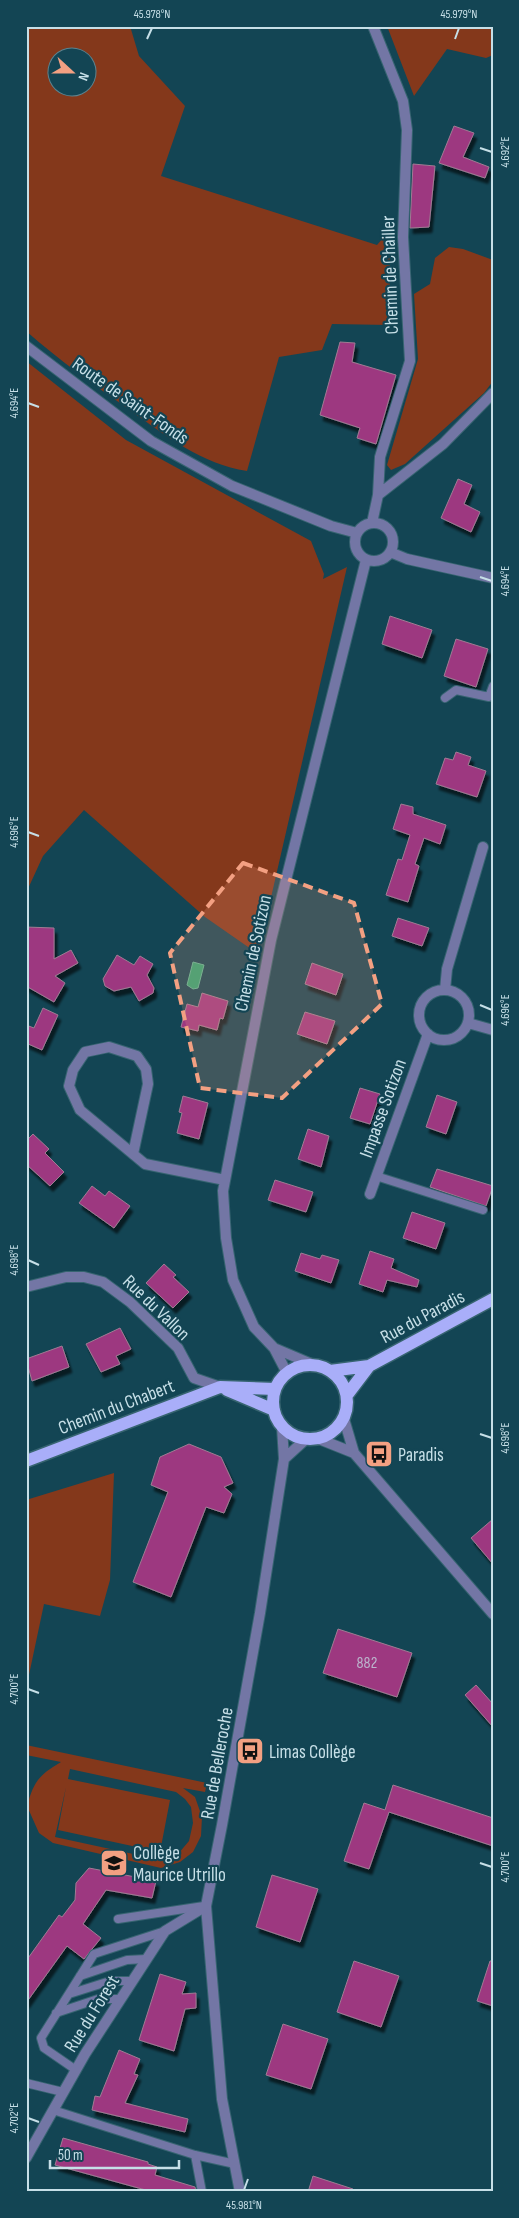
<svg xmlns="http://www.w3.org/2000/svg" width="519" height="2218" viewBox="0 0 519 2218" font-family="'Sofia Sans Condensed',sans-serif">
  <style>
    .green { fill: #84381b; fill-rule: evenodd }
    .water { fill: #2ea271; stroke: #5cb494 }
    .building { fill: #9d3880; stroke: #a07b93; filter: url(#shadow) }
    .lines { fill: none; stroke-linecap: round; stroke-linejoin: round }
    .service-casing { stroke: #376471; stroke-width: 10 }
    .minor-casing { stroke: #376471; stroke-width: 12 }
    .primary-casing { stroke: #376471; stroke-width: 15 }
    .service { stroke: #7376a5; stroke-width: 8 }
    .minor { stroke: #7376a5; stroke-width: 10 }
    .primary { stroke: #a9aef9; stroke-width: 12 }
    .marked { fill: #f3a082; fill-opacity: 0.2; stroke: #f3a082; stroke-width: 4; stroke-dasharray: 10 6; stroke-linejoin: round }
    .ticks { fill: none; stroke: #c6dfe7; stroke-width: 2 }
    .labels { text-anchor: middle; stroke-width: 4.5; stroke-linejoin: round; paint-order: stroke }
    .number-label { font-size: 16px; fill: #bcb5cd }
    .street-label { font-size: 19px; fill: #c6dfe7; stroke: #134554 }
    .poi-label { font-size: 19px; fill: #c6dfe7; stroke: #134554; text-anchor: start }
    .neatline { fill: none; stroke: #c6dfe7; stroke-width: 2 }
    .ticks-label { font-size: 12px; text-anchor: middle; fill: #c6dfe7 }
  </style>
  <defs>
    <filter id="shadow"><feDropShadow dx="3" dy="5.5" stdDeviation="1" flood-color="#0009"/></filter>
  </defs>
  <rect width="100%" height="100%" fill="#134554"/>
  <path class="green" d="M26,26H130L139,56L185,106L161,176L377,245L390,230V325L332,324L322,350L279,357L247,471C202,464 166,436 130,410C94,385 59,360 26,331ZM58,58H88V88H58Z
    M387,26H493V55L486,58L447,49L414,96Z
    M449,247L463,249L493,260V381L484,393L405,464L391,470L387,465L418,359L414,294L430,284L435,258Z
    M26,361L126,440L311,541L324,574L323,579L347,567L258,954L205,917L84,810L43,856L26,893Z
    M114,1473L110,1580L100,1616L44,1604L26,1689V1500Z
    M26,1745L207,1783L205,1792L183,1788L195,1797L202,1817L201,1836L193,1852L180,1862L161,1868L53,1843L39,1833L27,1806C34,1781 39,1775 61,1762L26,1755ZM70,1769L176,1792L185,1799L191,1807L193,1823L189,1841L178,1854L161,1860L55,1837L66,1787L58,1830L160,1852L170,1800L68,1779Z"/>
  <path class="water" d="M193,962L204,965L198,988L193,989L187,985Z"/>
  <path class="building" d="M454,126L474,133L463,157L489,167L485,178L439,163Z
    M413,164L435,166L429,227L410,228Z
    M340,342L355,343L352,362L396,375L376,444L357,438L360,428L320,415Z
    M458,479L472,485L464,504L480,512L471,532L441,518Z
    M390,616L432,630L422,658L382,644Z
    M456,639L488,649L476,687L444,676Z
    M456,752L471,757L468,765L486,771L477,797L436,784L445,758L453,760Z
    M401,804L413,807V814L446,825L440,844L424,838L415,864L419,866L408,902L386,895L398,859L402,860L410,835L393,829Z
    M398,918L429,928L422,946L392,936Z
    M26,927L54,928V959L71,950L78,963L55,976L65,983L54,1002L26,986Z
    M117,955L134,965L140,956L153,964L147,975L154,988L153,993L139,1001L131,987L114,991L105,986L103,979Z
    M312,963L343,974L336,995L305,984Z
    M202,993L228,1001L223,1019L220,1018L217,1030L199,1025L198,1031L181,1027L187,1004L198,1007Z
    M43,1008L58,1015L42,1050L26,1043V1025L34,1028Z
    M305,1012L335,1021L327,1044L297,1034Z
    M360,1088L380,1094L370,1124L350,1118Z
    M437,1095L457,1102L446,1134L426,1127Z
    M183,1096L208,1103L199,1139L177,1133L182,1113L179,1112Z
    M308,1129L329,1136L321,1167L298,1159Z
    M33,1134L49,1149L45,1153L64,1172L50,1186L26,1164V1141Z
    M437,1169L493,1186L486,1206L430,1187Z
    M275,1180L313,1192L306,1212L268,1200Z
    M92,1186L105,1196L109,1191L130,1206L114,1228L79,1203Z
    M412,1212L445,1223L436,1249L403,1238Z
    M370,1251L394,1259L391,1268L419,1280L417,1287L387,1280L383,1292L359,1284Z
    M301,1253L320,1259L322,1255L339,1260L331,1283L295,1271Z
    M164,1264L176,1275L173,1277L189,1292L173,1308L146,1283Z
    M120,1328L131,1349L116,1356L120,1364L101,1372L86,1344Z
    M62,1346L69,1367L32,1381L26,1359Z
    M189,1444L221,1457L233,1483L224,1487L232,1494L224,1513L206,1507L171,1597L133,1582L168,1492L151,1485L160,1457Z
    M493,1519V1564L471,1538Z
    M338,1629L412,1653L397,1697L323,1673Z
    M476,1685L493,1704V1727L465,1695Z
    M393,1785L493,1818V1846L389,1812L369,1869L344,1861L364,1803L385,1810Z
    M89,1868L156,1881L152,1898L106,1890L83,1924L101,1938L84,1959L67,1946L26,2003V1961L59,1915L62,1917L75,1900L76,1883Z
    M272,1875L318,1889L300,1942L256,1927Z
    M354,1961L399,1976L381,2027L337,2012Z
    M490,1961H493V2006L477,2001Z
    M160,1974L186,1982L182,1994L196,1993V2008L185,2009L174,2051L139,2040Z
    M283,2024L328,2039L311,2089L266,2075Z
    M119,2050L140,2059L134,2074L138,2075L125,2103L188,2119L185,2132L92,2110L95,2096L100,2097Z
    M63,2138L148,2162V2164L157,2167L155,2175L195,2187L196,2192H153L55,2165Z
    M313,2176L353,2189L352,2192H308Z"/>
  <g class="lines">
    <g class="service-casing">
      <path id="service" d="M445,698L456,690L489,697L493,686
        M376,1176L483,1210
        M118,1919L204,1906
        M80,1976L127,1960L146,1959
        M69,1994L110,1981H132
        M56,2013L98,1999H120
        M76,2070L44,2048L41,2038L94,1954L165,1931
        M26,2083L63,2092
        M53,2110L195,2155L235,2164
        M195,2155L202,2192"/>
    </g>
    <g class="minor-casing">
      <path id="minor" d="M26,346L151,441L232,486L331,526L357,533
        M378,495L443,444L493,393
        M372,523L378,495L380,457L410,361L403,237L407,130L403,101L373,26
        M355 542a19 19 0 1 1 38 0a19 19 0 1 1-38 0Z
        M390,552L407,559L493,578
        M445,990L447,969L483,847
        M419 1015a25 25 0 1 1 50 0a25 25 0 1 1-50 0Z
        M468,1023L493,1030
        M133,1154L148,1084L146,1069L137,1056L109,1047L85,1052L73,1070L69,1086L80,1110L145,1164L225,1180
        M370,1194L428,1034
        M26,1287L66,1277H84L103,1282L130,1302L178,1348L194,1378L220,1387
        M274,1348L314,1365
        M287,1373L274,1348L254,1327L233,1280L226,1238L223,1191L271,940L366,560
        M344,1419L354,1453L493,1614
        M319,1439L354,1453
        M284,1459L306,1439
        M26,2158L85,2054L165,1931L206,1906
        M240,2192L222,2099L206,1906L222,1825L260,1613L284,1459L282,1427"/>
    </g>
    <g class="primary-casing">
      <path id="primary" d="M273 1402a37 37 0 1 1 74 0a37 37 0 1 1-74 0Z
        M330,1371L369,1366L493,1299
        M227,1390L274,1410
        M347,1395L369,1366
        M26,1461L220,1387L275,1389"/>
    </g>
    <use href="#service" class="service"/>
    <use href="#minor" class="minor"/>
    <use href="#primary" class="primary"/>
  </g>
  <path class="marked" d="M243,863L354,903L382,1004L282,1098L200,1088L170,953Z"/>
  <path class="ticks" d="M147,39L152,28M455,39L459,28M480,148L492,152M28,403L39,407M480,577L492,581M28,832L39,836M480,1005L492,1010M28,1260L39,1265M480,1434L492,1438M28,1689L39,1693M480,1863L492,1867M28,2118L39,2122M244,2190L248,2179"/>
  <defs>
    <g id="bus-square" transform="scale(1.4375)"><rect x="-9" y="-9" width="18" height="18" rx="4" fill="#f3a082" stroke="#134554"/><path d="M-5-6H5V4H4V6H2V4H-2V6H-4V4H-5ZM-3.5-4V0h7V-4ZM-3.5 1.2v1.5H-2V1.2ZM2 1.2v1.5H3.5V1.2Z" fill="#111"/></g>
    <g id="school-square" transform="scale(1.4375)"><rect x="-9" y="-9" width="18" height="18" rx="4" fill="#f3a082" stroke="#134554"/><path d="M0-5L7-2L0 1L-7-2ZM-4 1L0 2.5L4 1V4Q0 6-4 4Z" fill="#111"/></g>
  </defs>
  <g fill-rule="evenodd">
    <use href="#bus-square" x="379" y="1454"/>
    <use href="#bus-square" x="250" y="1751"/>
    <use href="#school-square" x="114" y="1863"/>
  </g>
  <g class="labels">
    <g class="number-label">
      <text x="367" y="1668">882</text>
    </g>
    <g class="street-label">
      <text transform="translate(389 275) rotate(-92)" y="7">Chemin de Chailler</text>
      <text transform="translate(131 400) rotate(35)" y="7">Route de Saint-Fonds</text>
      <text transform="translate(252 953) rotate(-78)" y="7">Chemin de Sotizon</text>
      <text transform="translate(382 1108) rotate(-70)" y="7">Impasse Sotizon</text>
      <text transform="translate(157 1307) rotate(44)" y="7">Rue du Vallon</text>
      <text transform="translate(422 1316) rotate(-28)" y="7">Rue du Paradis</text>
      <text transform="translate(116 1406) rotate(-21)" y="7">Chemin du Chabert</text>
      <text transform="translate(216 1763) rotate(-80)" y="7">Rue de Belleroche</text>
      <text transform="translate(91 2013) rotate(-58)" y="7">Rue du Forest</text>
    </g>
    <g class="poi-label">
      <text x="398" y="1461">Paradis</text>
      <text x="269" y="1758">Limas Collège</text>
      <text x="133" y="1859">Collège<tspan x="133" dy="22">Maurice Utrillo</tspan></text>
    </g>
  </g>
  <rect width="519" height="2218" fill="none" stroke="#134554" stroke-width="55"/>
  <g transform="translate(72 72) rotate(111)"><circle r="24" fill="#134554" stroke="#5b838f"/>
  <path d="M0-4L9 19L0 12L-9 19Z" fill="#f3a082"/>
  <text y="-8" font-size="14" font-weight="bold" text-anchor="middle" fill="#c6dfe7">N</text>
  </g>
  <path d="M50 2160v8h129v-8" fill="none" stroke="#c6dfe7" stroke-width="2.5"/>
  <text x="58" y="2160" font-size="15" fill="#c6dfe7" stroke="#134554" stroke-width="4" paint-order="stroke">50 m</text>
  <rect x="28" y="28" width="464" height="2162" class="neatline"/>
  <g class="ticks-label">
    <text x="152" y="18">45.978°N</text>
    <text x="459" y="18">45.979°N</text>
    <text transform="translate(505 152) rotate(-90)" y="4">4.692°E</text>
    <text transform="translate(14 403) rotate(-90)" y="4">4.694°E</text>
    <text transform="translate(505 581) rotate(-90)" y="4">4.694°E</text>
    <text transform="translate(14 832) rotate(-90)" y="4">4.696°E</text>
    <text transform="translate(505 1010) rotate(-90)" y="4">4.696°E</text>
    <text transform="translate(14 1260) rotate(-90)" y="4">4.698°E</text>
    <text transform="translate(505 1438) rotate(-90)" y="4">4.698°E</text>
    <text transform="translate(14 1689) rotate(-90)" y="4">4.700°E</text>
    <text transform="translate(505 1867) rotate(-90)" y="4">4.700°E</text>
    <text transform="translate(14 2118) rotate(-90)" y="4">4.702°E</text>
    <text x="244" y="2209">45.981°N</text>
  </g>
</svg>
